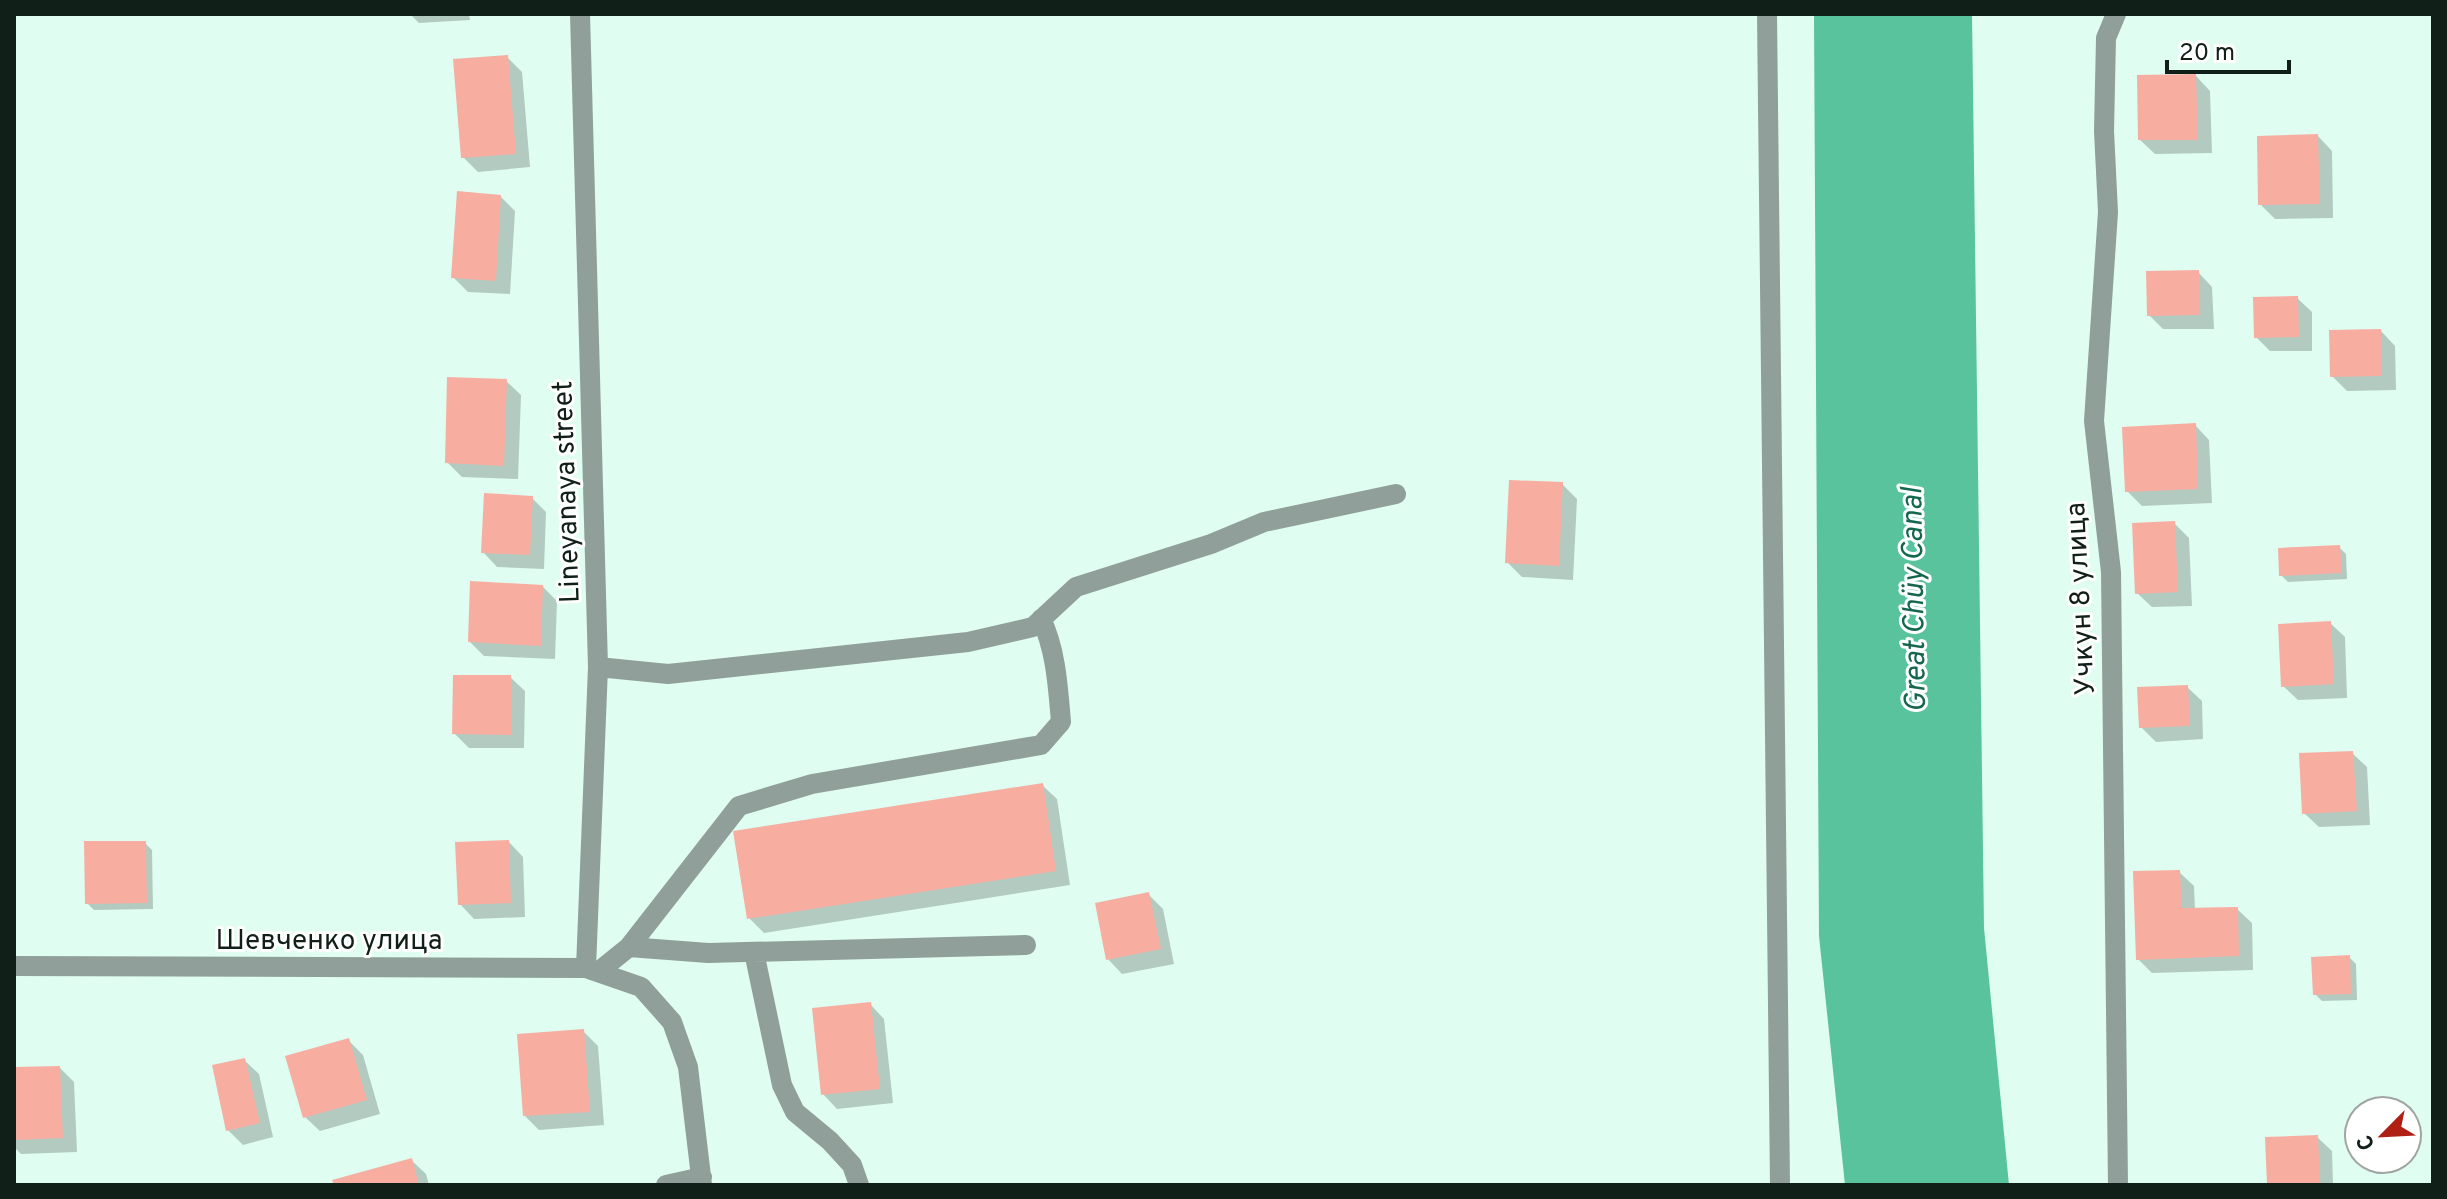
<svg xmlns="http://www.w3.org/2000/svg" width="2447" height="1199" viewBox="0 0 2447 1199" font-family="Overpass,sans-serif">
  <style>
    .water { fill: #59c39e }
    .shadow { fill: #0003 }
    .building { fill: #f8ada1 }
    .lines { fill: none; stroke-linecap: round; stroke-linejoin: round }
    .minor { stroke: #909f99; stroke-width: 20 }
    .labels { text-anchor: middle; stroke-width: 6; stroke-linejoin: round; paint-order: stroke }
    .street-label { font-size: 28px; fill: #111f19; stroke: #fff }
    .water-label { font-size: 30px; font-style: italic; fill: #14674e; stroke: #fff }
  </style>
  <rect width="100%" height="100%" fill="#dffdf0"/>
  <path class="water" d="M1814,14H1972L1984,928L2009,1185H1845L1819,936Z"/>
  <path class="shadow" d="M410,14H469L470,20L419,23Z
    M507,57L522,72L530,167L478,172L463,157Z
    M2196,76L2210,91L2212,153L2155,154L2140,140Z
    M2318,136L2332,151L2333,218L2275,219L2260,204Z
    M500,196L515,211L510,294L468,292L453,277Z
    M2198,272L2212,287L2214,329H2163L2149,315Z
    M2297,298L2312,312V351H2270L2256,337Z
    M2381,331L2395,346L2396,390L2347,391L2332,376Z
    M506,381L521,395L518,479L462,477L447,462Z
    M2195,425L2209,440L2212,503L2142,506L2127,491Z
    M1562,484L1577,499L1573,580L1522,577L1507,562Z
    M532,498L546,512L544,569L497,567L483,552Z
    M2174,523L2189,538L2192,606L2152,607L2137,593Z
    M2339,547L2346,554L2347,579L2288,582L2281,575Z
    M543,587L557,601L555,659L484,656L470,642Z
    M2330,623L2345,637L2347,698L2298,700L2283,686Z
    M510,677L525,691L524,748H469L454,733Z
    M2187,687L2202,701L2203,739L2156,742L2141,727Z
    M2352,753L2367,767L2370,825L2319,827L2304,813Z
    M1042,785L1057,799L1070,885L764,933L749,918Z
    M509,842L523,857L525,917L474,919L460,904Z
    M145,843L152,850L153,909L94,910L87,903Z
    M2179,872L2194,886L2195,910L2237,909L2252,923L2253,970L2152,973L2138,959Z
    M1148,894L1163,909L1174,964L1122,974L1108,959Z
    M2349,957L2356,964L2357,1000L2322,1001L2315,994Z
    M870,1004L884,1019L893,1103L837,1109L823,1094Z
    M583,1031L598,1046L604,1125L539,1130L525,1116Z
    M348,1040L363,1055L380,1114L320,1131L305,1117Z
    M244,1060L259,1074L273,1137L243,1145L228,1130Z
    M60,1068L74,1082L77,1152L21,1154L14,1147V1069Z
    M2317,1137L2332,1151L2333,1185H2269Z
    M411,1160L426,1174L429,1185H336Z"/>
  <path class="building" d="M508,55L516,154L461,158L453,59Z
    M2196,74L2198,140H2138L2137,75Z
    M2318,134L2320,204L2258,205L2257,136Z
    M457,191L501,195L496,281L451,278Z
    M2199,270L2200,315L2147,316L2146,271Z
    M2298,296L2299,337L2254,338L2253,297Z
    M2381,329L2382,376L2330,377L2329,330Z
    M447,377L507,379L504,466L445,463Z
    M2196,423L2198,489L2125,492L2122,427Z
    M1509,480L1563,482L1559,566L1505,563Z
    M484,493L533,496L530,555L481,553Z
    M2175,521L2178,592L2135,594L2132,523Z
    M2340,545L2342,573L2279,576L2278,548Z
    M470,581L543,585L541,646L468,642Z
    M2331,621L2334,684L2281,687L2278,624Z
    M453,675H511V735L452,734Z
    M2188,685L2190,726L2139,728L2137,687Z
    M2353,751L2357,811L2302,814L2299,753Z
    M1043,783L1056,871L747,919L733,831Z
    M509,840L511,903L458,905L455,842Z
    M84,841H146L147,903L85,904Z
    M2180,870L2182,908L2238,907L2239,956L2136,960L2133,871Z
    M1149,892L1161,949L1106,960L1095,903Z
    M2350,955L2351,994L2313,995L2311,957Z
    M871,1002L880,1089L821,1095L812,1008Z
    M584,1029L590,1112L523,1116L517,1034Z
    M349,1038L367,1100L303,1118L285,1056Z
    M245,1058L260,1123L226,1131L212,1065Z
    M60,1066L63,1138L14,1140V1067Z
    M2318,1135L2320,1185H2267L2265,1137Z
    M412,1158L419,1185H334L332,1180Z"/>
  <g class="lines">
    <path class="minor" d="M580,14L598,667L586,968
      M1767,14L1780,1185
      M2116,14L2106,38L2104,131L2108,212L2094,421L2111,572L2118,1185
      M598,667L668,674L968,642L1033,627L1076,587L1211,544L1264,522L1396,494
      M629,947L708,953L1026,945
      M754,952L782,1085L795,1112L830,1141L852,1165L859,1185
      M14,966L586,968L641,987L672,1022L688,1067L702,1185
      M598,972L629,947L739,806L812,784L1041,745L1061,722C1058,688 1056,649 1041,619
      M666,1185L702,1177"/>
  </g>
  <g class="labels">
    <g class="street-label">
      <text transform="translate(565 492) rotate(-92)" y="10">Lineyanaya street</text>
      <text transform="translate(2079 599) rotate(-93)" y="10">Учкун 8 улица</text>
      <text x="329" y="949">Шевченко улица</text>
    </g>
    <g class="water-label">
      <text transform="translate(1913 600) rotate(-91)" y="10">Great Chüy Canal</text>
    </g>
  </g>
  <rect width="2447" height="1199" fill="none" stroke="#111f19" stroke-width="32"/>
  <g transform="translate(2383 1135) rotate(246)"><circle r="38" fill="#ffffff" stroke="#a0a5a3" stroke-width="2"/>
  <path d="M0-6L14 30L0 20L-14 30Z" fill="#af1f13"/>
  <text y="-12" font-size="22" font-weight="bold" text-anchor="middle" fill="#111f19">С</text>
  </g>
  <path d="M2167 60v12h122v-12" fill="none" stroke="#111f19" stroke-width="4"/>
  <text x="2179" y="60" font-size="24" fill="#111f19" stroke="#ffffff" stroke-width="6" paint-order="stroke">20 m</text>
</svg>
